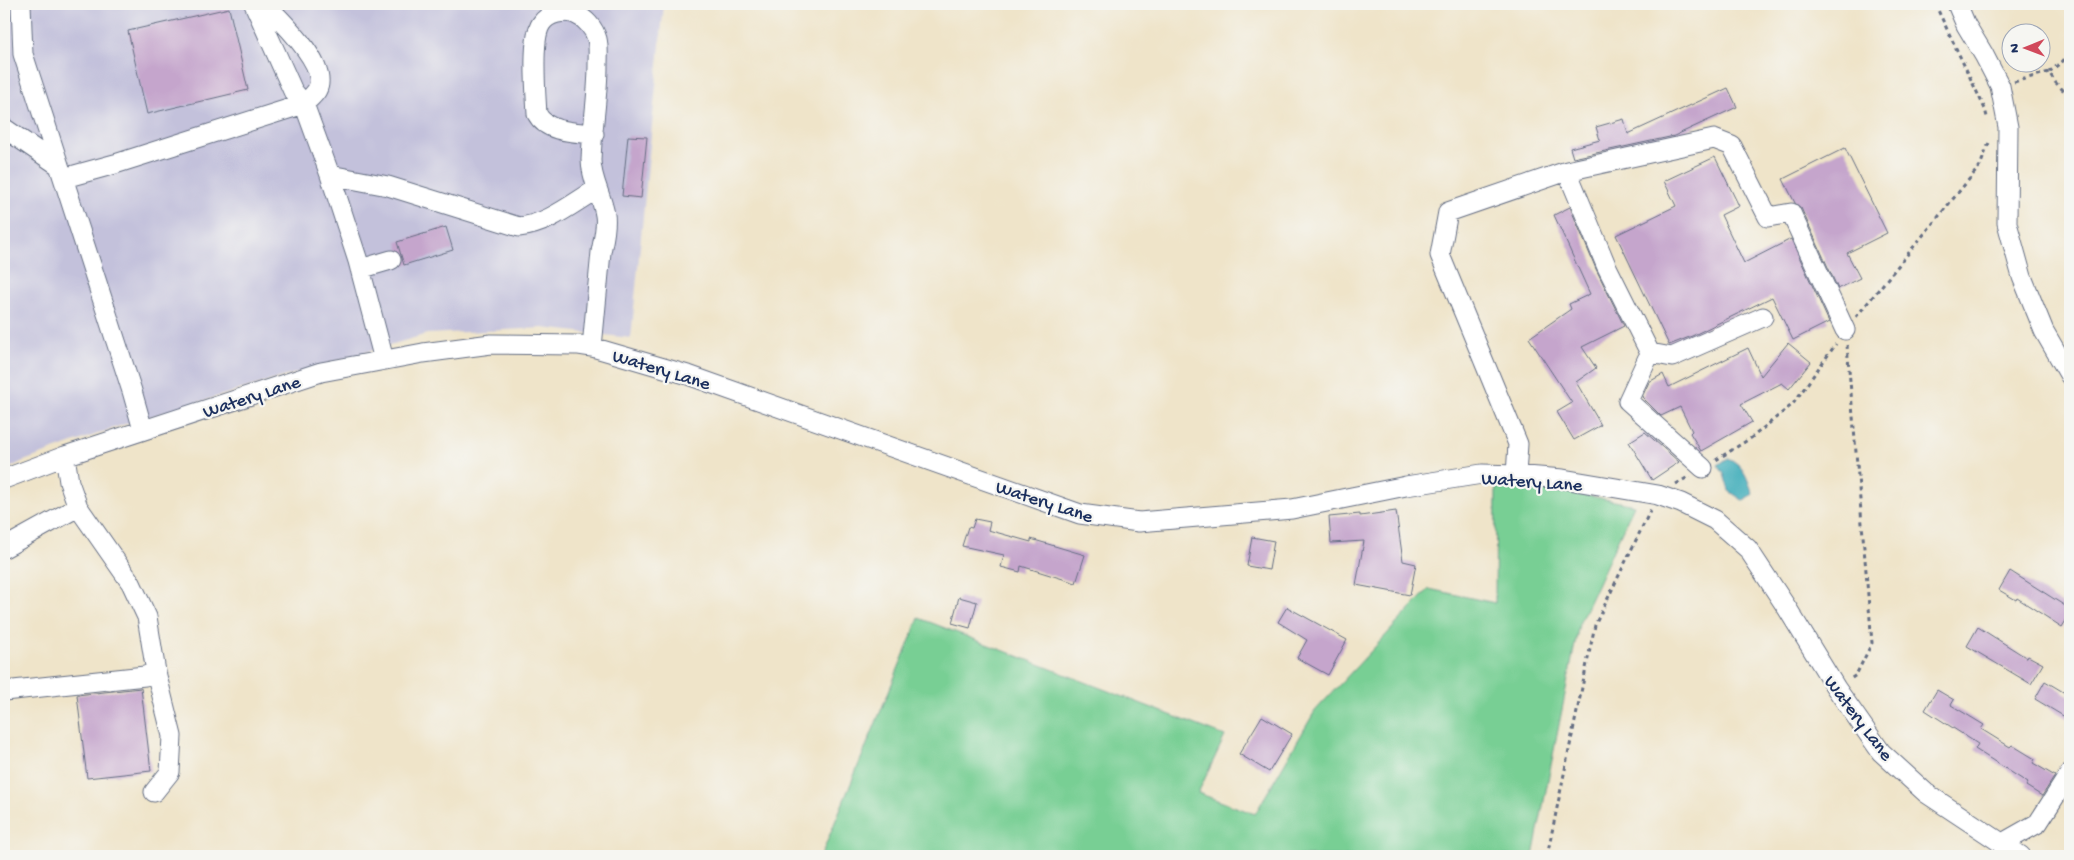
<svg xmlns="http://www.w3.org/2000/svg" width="2074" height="860" viewBox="0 0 2074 860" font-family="'Gochi Hand',sans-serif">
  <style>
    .industrial { fill: #c3c1db }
    .green { fill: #78cf94; stroke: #4a7f79 }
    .water { fill: #3cacb9; stroke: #2c6e8c }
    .building { fill: #c5a5cc }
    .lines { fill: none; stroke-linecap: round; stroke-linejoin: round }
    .minor-casing { stroke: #656e83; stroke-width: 21 }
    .path { stroke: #656e83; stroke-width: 3; stroke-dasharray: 4 4; stroke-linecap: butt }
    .minor { stroke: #fff; stroke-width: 19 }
    .labels { text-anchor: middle; stroke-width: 4.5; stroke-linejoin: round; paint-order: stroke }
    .street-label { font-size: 19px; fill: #1b2f5e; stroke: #f6f6f2 }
  </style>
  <rect width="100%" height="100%" fill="#f6f6f2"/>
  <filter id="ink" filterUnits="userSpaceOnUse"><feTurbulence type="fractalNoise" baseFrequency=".02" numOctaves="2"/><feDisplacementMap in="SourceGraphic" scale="10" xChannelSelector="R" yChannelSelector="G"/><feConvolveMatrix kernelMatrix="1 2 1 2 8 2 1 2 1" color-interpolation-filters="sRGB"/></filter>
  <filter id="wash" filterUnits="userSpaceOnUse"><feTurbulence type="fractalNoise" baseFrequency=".0096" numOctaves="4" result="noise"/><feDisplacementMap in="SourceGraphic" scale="20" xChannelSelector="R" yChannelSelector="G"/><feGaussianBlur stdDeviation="1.12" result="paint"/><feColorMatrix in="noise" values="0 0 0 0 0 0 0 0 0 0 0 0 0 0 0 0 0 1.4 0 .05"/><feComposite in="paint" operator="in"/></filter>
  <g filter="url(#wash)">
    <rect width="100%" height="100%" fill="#efe4c9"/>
    <path class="industrial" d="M4,4H664L631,338L543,328L427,334L122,425L21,462L4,471Z"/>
    <path class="green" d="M1496,488L1565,491L1634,505L1579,624L1533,856H821L919,618L1225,736L1198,793L1255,814L1315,711L1429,589L1495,603Z"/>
    <path class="water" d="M1728,458C1744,465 1747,478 1753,494L1744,501L1729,491L1724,474L1718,465Z"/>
    <g id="blocks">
      <path class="building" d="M229,8L248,90L147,114L128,31Z
        M1728,88L1737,107L1674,136L1573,158L1570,148L1600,140L1596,127L1624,119L1628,134Z
        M628,136L647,137L641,198L622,196Z
        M1845,148L1887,233L1847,253L1860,278L1838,289L1801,208L1795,203L1783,179Z
        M1715,157L1739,206L1721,215L1744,263L1791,239L1829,322L1793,340L1772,297L1692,336L1669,345L1616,235L1676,206L1664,181Z
        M1570,207L1596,269L1624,326L1582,347L1596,368L1576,382L1601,425L1574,440L1557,412L1572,403L1529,338L1571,309L1569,304L1590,294L1554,215Z
        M446,227L453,250L404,265L397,242Z
        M1788,343L1811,362L1789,389L1782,383L1741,404L1752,422L1701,451L1690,433L1692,431L1680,407L1661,416L1642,397L1649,382L1663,374L1669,387L1748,348L1761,376Z
        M1645,432L1679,462L1652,480L1629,442Z
        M1396,511L1403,561L1416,564L1410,595L1356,585L1364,541L1331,543L1329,517L1360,514V516Z
        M975,519L990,522L988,530L1031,542V539L1085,555L1076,583L1021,566L1020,572L1001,567L1004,555L962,546L968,527L972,528Z
        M1252,537L1274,541L1269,570L1247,566Z
        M2010,571L2070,609V614L2062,627L2017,598L2016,600L1999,590Z
        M959,597L977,602L970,628L952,623Z
        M1287,607L1347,640L1328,675L1297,658L1307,640L1278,622Z
        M1978,627L2027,658L2028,656L2043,664L2031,684L1967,646Z
        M2045,681L2070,696V720L2035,699Z
        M141,688L151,771L87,778L77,695Z
        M1937,690L1954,700L1951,705L1984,725L1981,729L2010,747L2012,745L2035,759L2033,763L2055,776L2042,796L2026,786L2028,783L1975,749L1978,744L1925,710Z
        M1262,716L1292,734L1269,772L1239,754Z"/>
    </g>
  </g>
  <g filter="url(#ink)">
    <use href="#blocks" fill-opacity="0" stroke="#656e83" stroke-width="1"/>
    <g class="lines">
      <g class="minor-casing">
        <path id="minor" d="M21,4L23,54L132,391L143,430
          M254,4L293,91L304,104L330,175L358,261L384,360
          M1957,4L1966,25L1984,55L2000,86L2008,127L2007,223L2022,277L2044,331L2070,376
          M4,128L58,165
          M1567,171L1714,139L1732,146L1768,217L1791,213L1845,330
          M330,175L388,186L519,227C547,225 573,203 597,189
          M64,178L115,164L304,104C308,100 314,95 317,90C330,66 280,19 265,4
          M360,269L391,260
          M592,347C595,315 598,284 601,252C603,241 607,226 605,215C602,196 591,179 591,160C592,128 598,97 598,65C598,56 599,47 597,39C594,28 585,18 575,14C564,10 548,13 541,24C531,39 536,95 537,114C547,133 576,132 594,134
          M1650,353L1628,401L1703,468
          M1516,475L1518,444L1440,255L1448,212L1567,171L1606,265L1650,353L1672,357L1763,317
          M4,479L65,456L321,372L423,353L491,344L579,345L592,347L688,375L1080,514L1139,522L1292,509L1406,486L1482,474L1516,475L1563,479L1658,495L1681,503L1715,520L1748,549L1787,608L1836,688L1881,752L1926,793L2021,856
          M4,548L78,507
          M4,691L145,676L156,672L147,617L131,583L78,507L69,482L65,456
          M154,792L170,772L172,736L156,672
          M2001,844L2038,823L2070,773"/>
      </g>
      <path class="path" d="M1935,4L1985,109L1987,117
        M2049,72L2063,61L2070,51
        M2014,82L2049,72L2055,82L2070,97
        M1856,317L1980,166L1990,140
        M1847,345L1872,643L1856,675L1849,680
        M1716,460L1751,438L1793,404L1836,344
        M1676,484L1690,476
        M1547,856L1595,625L1651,509"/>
      <use href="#minor" class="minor"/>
    </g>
  </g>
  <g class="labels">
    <g class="street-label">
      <text transform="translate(662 368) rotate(17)" y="7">Watery Lane</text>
      <text transform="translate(251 395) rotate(-18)" y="7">Watery Lane</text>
      <text transform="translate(1532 480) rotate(4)" y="7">Watery Lane</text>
      <text transform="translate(1045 500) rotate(18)" y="7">Watery Lane</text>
      <text transform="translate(1860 717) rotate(53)" y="7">Watery Lane</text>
    </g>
  </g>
  <rect width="2074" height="860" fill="none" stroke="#f6f6f2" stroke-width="20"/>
  <g transform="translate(2026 48) rotate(269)"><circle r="24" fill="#f6f6f2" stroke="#9ea6b7"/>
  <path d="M0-4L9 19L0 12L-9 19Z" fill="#d1495b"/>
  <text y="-8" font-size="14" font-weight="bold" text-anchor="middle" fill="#1b2f5e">N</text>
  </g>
</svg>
